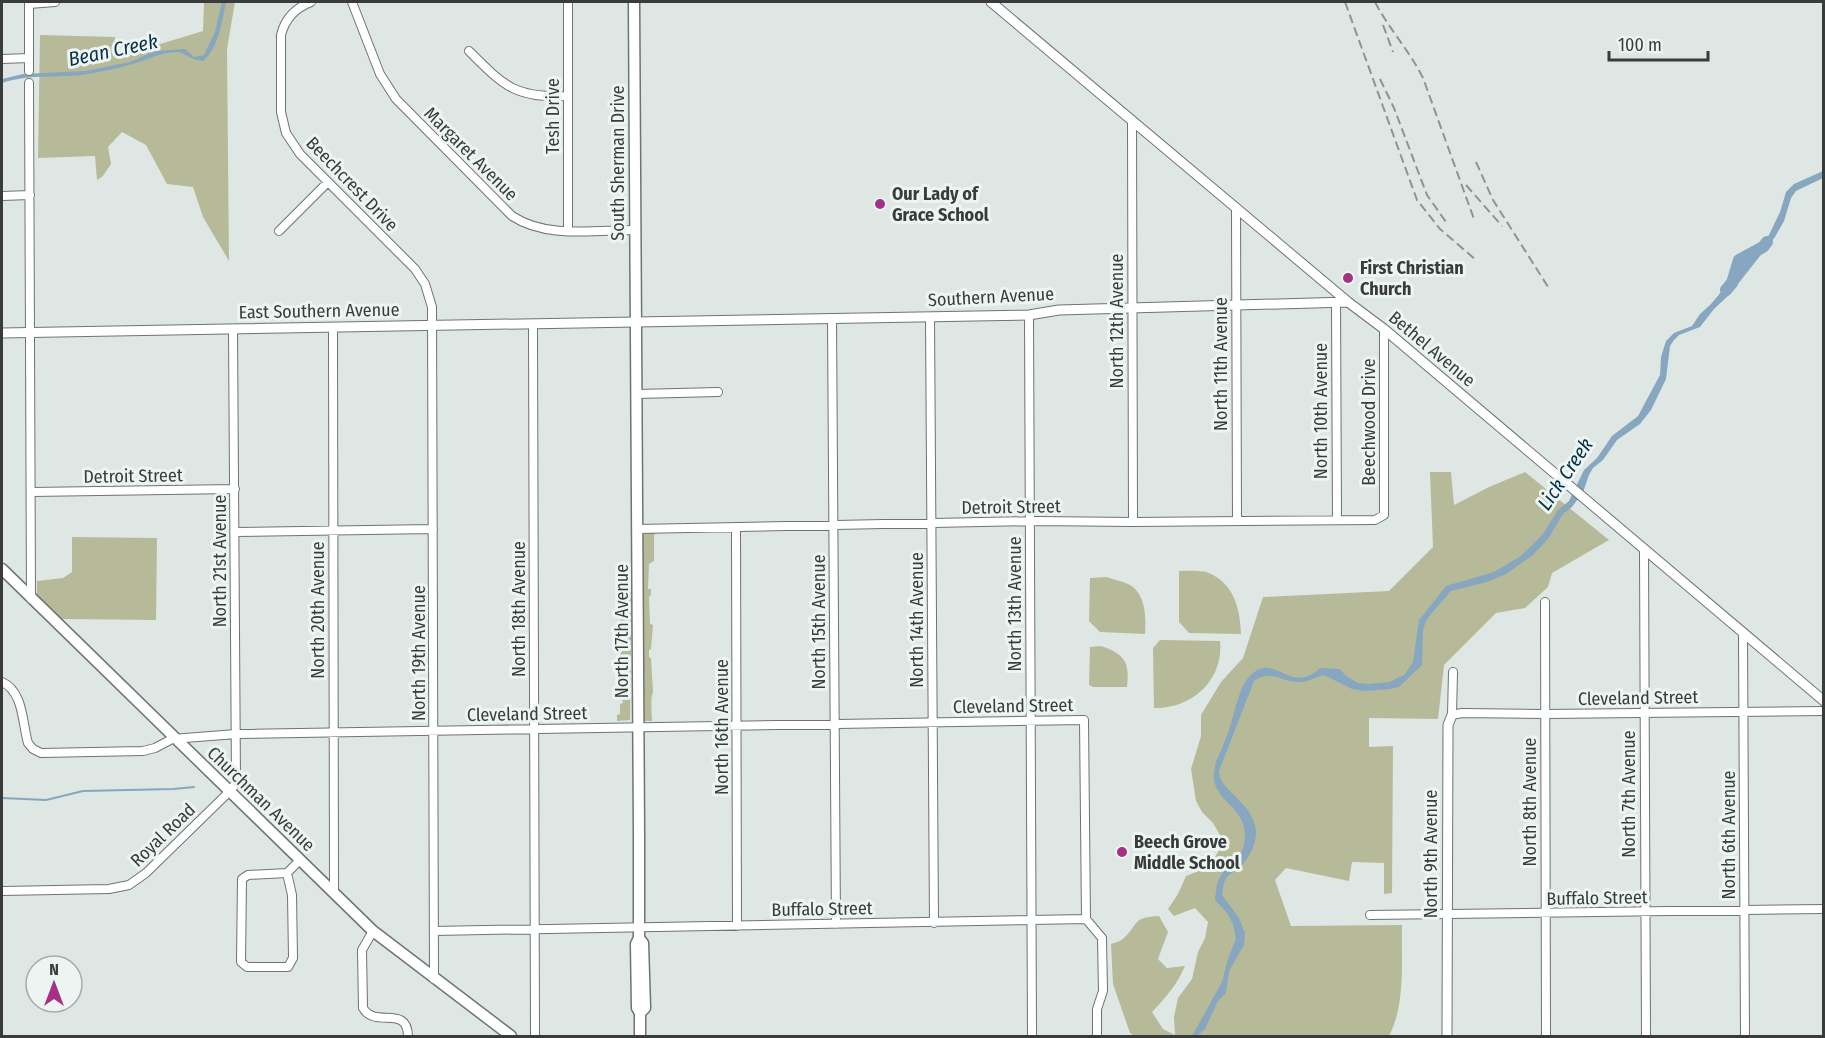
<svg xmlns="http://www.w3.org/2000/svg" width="1825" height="1038" viewBox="0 0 1825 1038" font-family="'Fira Sans Condensed',sans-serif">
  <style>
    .green { fill: #b6ba99 }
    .water { fill: #87a6bf }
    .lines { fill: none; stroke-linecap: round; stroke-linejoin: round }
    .stream { stroke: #87a6bf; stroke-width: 2 }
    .river { stroke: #87a6bf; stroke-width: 12 }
    .minor-casing { stroke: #6d7573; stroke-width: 10 }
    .tertiary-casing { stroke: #6d7573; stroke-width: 11 }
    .secondary-casing { stroke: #6d7573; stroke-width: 13 }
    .minor { stroke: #fff; stroke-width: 8 }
    .tertiary { stroke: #fff; stroke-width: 9 }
    .secondary { stroke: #fff; stroke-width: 10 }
    .rail { stroke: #8e9492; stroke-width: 2; stroke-dasharray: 9 4.5; stroke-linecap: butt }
    .poi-dot { fill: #a73087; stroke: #ecf5f2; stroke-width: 2 }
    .labels { text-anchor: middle; stroke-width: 6; stroke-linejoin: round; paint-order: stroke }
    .street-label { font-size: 18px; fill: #393c3b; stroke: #ecf5f2 }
    .poi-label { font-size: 18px; font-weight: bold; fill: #393c3b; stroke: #ecf5f2; text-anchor: start }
    .water-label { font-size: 20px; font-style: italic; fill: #082f49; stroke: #ecf5f2 }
  </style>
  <rect width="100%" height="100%" fill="#dfe7e5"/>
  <path class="green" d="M204,2H235L227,49L229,261L203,217L193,187L167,184L146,145L122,132L108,147L111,164L103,176L97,180L95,156L38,158L40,35L115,37L114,52L137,51L203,31Z
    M1430,472H1451L1454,505L1489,487L1525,472L1609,540L1552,573L1548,587L1525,608L1496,613L1444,665L1438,719L1369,718V747L1393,746L1392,893L1384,894V863L1352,862L1349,881L1286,868L1275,880L1291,926L1402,925C1401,961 1406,1003 1389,1036H1134L1130,1033L1113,984L1111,944C1115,943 1121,941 1124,938C1139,924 1132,917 1159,916L1168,932L1158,959L1167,968L1185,966C1177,985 1166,997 1152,1012L1163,1029L1175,1035L1174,1017L1178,998L1192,979L1198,952L1205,938L1208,922L1195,908L1174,916L1168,909L1178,894L1186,876L1209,867L1224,842L1213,823L1202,812L1196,801L1191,769L1201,736V715L1221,682L1243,658L1263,597L1389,591L1433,547Z
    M650,531L656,532L654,536V561L649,564L648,589H651V595L649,597L650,624L653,625L651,649L649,650V657L651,658L653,692C650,699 652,713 652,721H645L642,718L641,536Z
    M72,537L157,538L156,620L62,619L37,600V581L63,578L72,572Z
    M1179,571C1188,571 1201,570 1209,573C1234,584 1240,608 1241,634L1189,633L1179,622Z
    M1107,577C1114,580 1123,581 1130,585C1146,595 1146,617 1145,634L1100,632L1089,621L1090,578Z
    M621,587H632L630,720L617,721V715L620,714V704L623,703L622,698L620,697Z
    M1160,640L1220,641C1224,680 1192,709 1154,708L1153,648Z
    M1101,646C1125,654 1130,663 1127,687H1093L1089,685L1090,647Z"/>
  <path class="water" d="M222,2H226C222,21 219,48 203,61C189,60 186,53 178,52C159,52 146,61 129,65C116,69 102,71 88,74C59,79 31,73 2,83V79L23,74L85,71L130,62L155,51L185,49L194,57L204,55L215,32Z
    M1823,171V178L1796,191L1791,198L1784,221L1775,237L1730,294L1714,309L1700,327L1679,335L1674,340L1670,346L1666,379L1651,410L1640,424L1617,440L1603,460L1593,468L1589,475L1583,492L1572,507L1563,514L1548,539L1533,555L1506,574L1487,582L1451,591L1430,615L1426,621L1423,630L1422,665L1399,687L1390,689L1364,691L1352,689L1324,675C1316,677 1308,682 1300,682C1282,683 1271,668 1254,681L1219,771C1219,791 1254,802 1256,832C1256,846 1248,860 1238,869C1235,872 1229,874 1227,877C1223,882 1223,889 1222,895L1239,918L1245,933L1244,945L1229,971L1226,993L1218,1001L1205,1029L1197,1036H1192L1222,982L1228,959L1236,939L1233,924L1227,913L1215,900C1216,892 1216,884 1220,877C1230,861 1245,859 1245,835C1245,810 1221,803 1215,784C1212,777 1215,768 1216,761C1221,751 1225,741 1229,730C1234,716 1239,687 1249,677C1275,649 1290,697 1320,668L1340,669L1346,676L1358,683L1369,684L1389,682L1404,675L1413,662L1419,620L1446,586L1494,572L1521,556L1543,534L1558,510L1569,501L1584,470L1597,458L1612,436L1638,416L1660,375L1661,357L1666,341L1674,333L1692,326L1700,314L1711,304L1769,235L1780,212L1786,192L1794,184Z"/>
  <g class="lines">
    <path class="stream" d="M2,798L46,800L83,791L173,789L194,787"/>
    <path class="river" d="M1726,290L1732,283L1739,260L1763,247L1767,242"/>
    <g class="minor-casing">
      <path id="minor" d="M29,2V71
        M311,2C295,8 285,19 281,35V112L286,133L300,154L415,269L425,284L432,307L434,979
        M352,2L380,74L396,99L512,216C547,239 596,230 635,230
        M568,2V231
        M29,4L55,2
        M469,51C505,87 515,98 568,96
        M2,59L29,58
        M29,83L31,599
        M1132,120L1133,522
        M2,196L30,195
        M1236,208L1237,521
        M279,231L328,182
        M1336,302L1337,520
        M1029,315L1032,1036
        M930,317L934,923
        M832,319L836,924
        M533,325L535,1036
        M333,328L334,892
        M637,394L718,392
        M31,492L235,489
        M736,528L737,926
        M638,529L1036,521L1133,522L1375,520L1384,515V329
        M235,532L433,529
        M1644,551L1646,1036
        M1545,602L1546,1036
        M1743,634L1745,1036
        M1453,672L1452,715L1462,713L1545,714L1824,711
        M2,682C24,692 22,723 28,743L33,749L41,753L143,751L155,748L172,739L236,734L1084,720L1086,919
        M287,873L292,895L293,958L288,967H247L241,962L242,879L248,875L287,873L300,860
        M2,891L109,889L129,885L146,873L230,791L236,783L233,329
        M1370,915L1824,909
        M1086,919L1102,938L1103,991L1097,1009V1036
        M373,931L362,950L363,1008C375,1029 407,1004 408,1036
        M434,931L1086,919"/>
    </g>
    <g class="tertiary-casing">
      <path id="tertiary" d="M991,2L1348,302L1384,329L1824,701
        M2,333L1029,315L1059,310L1348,302
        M1447,1036L1448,725L1452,715"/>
    </g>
    <g class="secondary-casing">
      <path id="secondary" d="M634,2L639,834V938L636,944L637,1008L640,1013V1036
        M2,569L373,931L511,1036
        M639,938L643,943L645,1008L640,1013"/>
    </g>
    <use href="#minor" class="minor"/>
    <use href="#tertiary" class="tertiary"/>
    <use href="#secondary" class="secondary"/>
    <path class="rail" d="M1345,2L1417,200L1440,229L1476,260
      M1375,2C1389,29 1409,50 1423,78L1474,219
      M1383,25L1393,52
      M1380,79L1394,108L1427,195L1446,222
      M1476,162L1493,200L1550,290
      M1466,185L1502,226"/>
  </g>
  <g class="poi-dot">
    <circle cx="880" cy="204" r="6"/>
    <circle cx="1348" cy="278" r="6"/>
    <circle cx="1122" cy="852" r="6"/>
  </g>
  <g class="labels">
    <g class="street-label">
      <text transform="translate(553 116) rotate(-90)" y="6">Tesh Drive</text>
      <text transform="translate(471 154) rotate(45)" y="6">Margaret Avenue</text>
      <text transform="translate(618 163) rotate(-90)" y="6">South Sherman Drive</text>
      <text transform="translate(352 184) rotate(46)" y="6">Beechcrest Drive</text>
      <text transform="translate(991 297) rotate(-3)" y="6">Southern Avenue</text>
      <text transform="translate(319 311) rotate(-1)" y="6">East Southern Avenue</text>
      <text transform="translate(1117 321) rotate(-90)" y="6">North 12th Avenue</text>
      <text transform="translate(1432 349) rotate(40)" y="6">Bethel Avenue</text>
      <text transform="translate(1221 364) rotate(-90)" y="6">North 11th Avenue</text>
      <text transform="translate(1321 411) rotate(-90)" y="6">North 10th Avenue</text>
      <text transform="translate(1369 422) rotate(-90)" y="6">Beechwood Drive</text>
      <text transform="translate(133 476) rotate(-1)" y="6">Detroit Street</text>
      <text transform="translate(1011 507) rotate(-1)" y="6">Detroit Street</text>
      <text transform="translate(220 561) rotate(-90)" y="6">North 21st Avenue</text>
      <text transform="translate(1015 604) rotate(-90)" y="6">North 13th Avenue</text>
      <text transform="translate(519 609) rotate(-90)" y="6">North 18th Avenue</text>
      <text transform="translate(318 610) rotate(-90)" y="6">North 20th Avenue</text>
      <text transform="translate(917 620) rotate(-90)" y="6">North 14th Avenue</text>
      <text transform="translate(819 622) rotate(-90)" y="6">North 15th Avenue</text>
      <text transform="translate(622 631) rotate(-90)" y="6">North 17th Avenue</text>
      <text transform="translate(419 653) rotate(-90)" y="6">North 19th Avenue</text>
      <text transform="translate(1638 698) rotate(-1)" y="6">Cleveland Street</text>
      <text transform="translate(1013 706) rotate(-1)" y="6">Cleveland Street</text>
      <text transform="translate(527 714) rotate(-1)" y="6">Cleveland Street</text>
      <text transform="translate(722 727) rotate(-90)" y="6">North 16th Avenue</text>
      <text transform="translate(1629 794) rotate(-90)" y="6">North 7th Avenue</text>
      <text transform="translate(261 799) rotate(44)" y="6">Churchman Avenue</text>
      <text transform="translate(1530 802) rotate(-90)" y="6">North 8th Avenue</text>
      <text transform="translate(163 835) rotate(-44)" y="6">Royal Road</text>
      <text transform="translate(1729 835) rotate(-90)" y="6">North 6th Avenue</text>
      <text transform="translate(1431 854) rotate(-90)" y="6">North 9th Avenue</text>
      <text transform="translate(1597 898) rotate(-1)" y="6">Buffalo Street</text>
      <text transform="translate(822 909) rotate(-1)" y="6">Buffalo Street</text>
    </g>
    <g class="poi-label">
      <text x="892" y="200">Our Lady of<tspan x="892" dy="21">Grace School</tspan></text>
      <text x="1360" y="274">First Christian<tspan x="1360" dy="21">Church</tspan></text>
      <text x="1134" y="848">Beech Grove<tspan x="1134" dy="21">Middle School</tspan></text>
    </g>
    <g class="water-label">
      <text transform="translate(113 50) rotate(-12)" y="7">Bean Creek</text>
      <text transform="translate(1565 474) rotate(-56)" y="7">Lick Creek</text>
    </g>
  </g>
  <rect width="1825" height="1038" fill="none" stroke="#393c3b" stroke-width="6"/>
  <g transform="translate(54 984)"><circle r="28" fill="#ecf5f2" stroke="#a4aba9" stroke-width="1.5"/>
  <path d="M0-4.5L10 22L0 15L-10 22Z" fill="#a73087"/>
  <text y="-9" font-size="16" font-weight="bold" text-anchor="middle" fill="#393c3b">N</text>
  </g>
  <path d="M1609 51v9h99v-9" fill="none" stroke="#393c3b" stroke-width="3"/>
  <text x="1618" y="51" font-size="18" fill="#393c3b" stroke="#ecf5f2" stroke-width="4.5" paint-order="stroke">100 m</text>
</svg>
